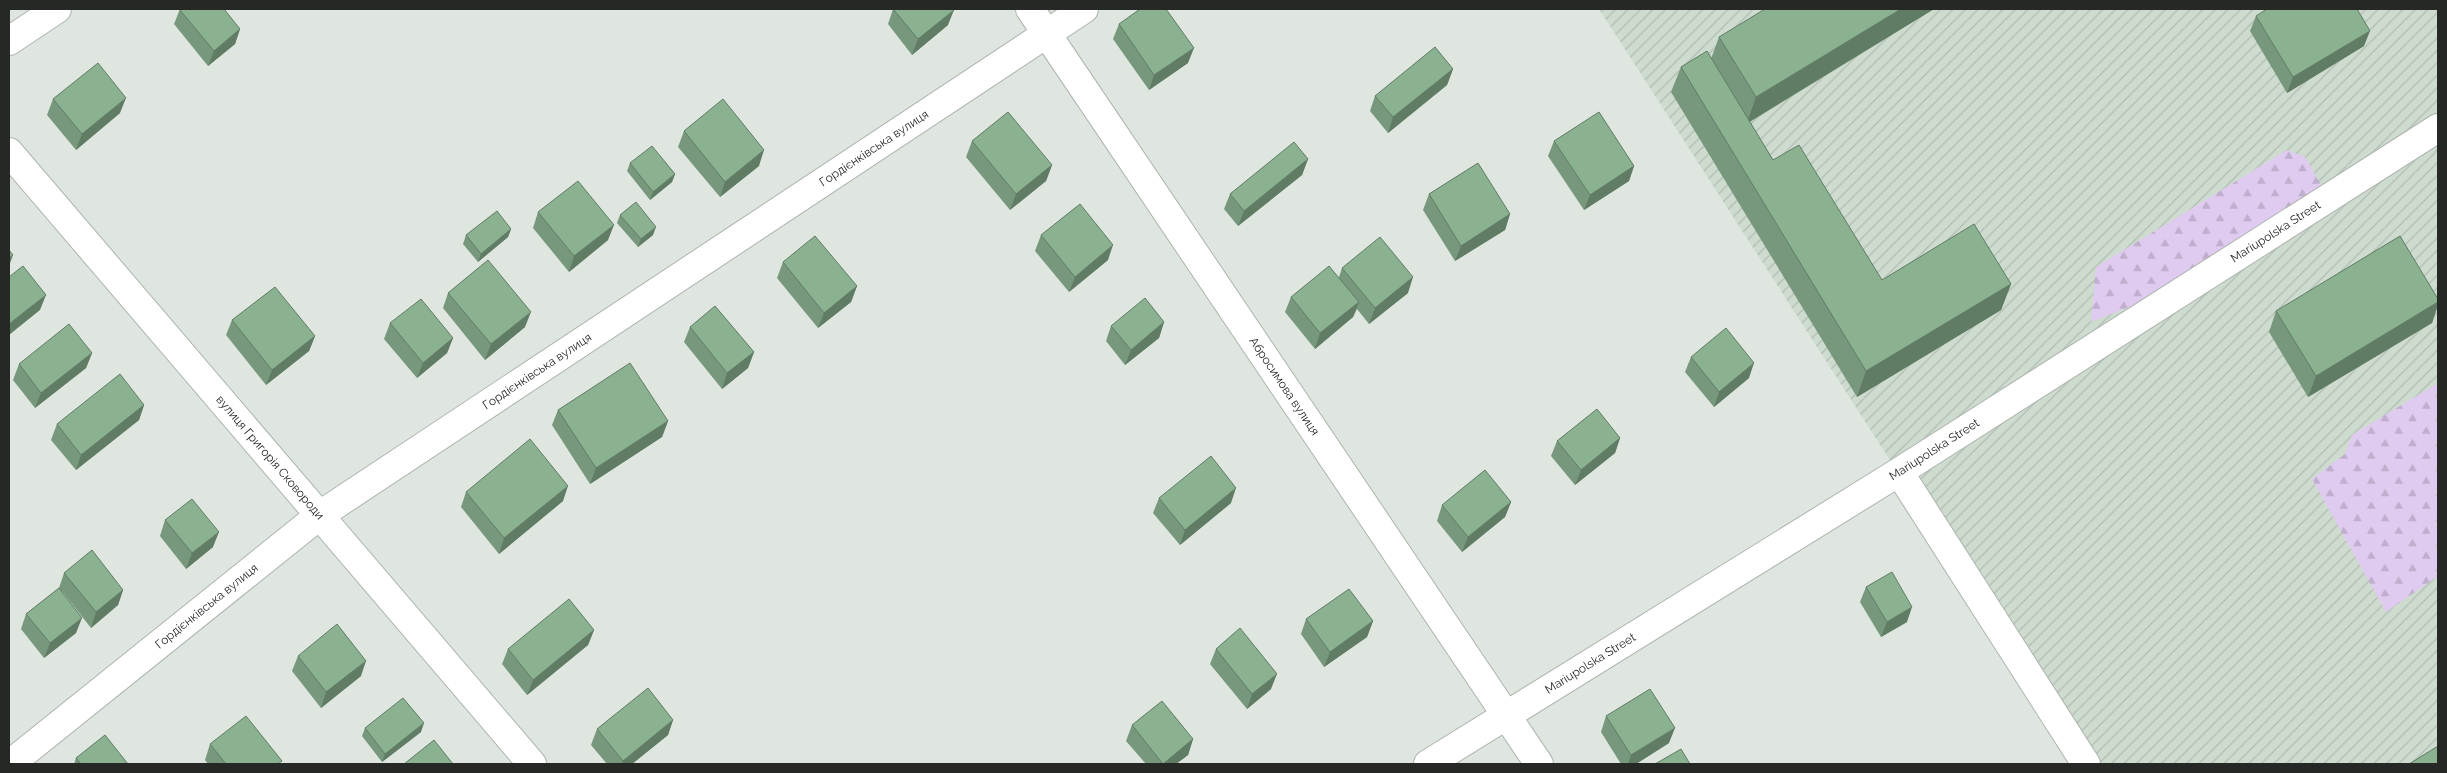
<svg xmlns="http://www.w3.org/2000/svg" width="2447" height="773" viewBox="0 0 2447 773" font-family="Raleway,sans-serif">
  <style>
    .industrial { fill: url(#industrial-furrows) }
    .forest { fill: url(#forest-firs) }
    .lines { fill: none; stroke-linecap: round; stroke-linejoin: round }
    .minor-casing { stroke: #adb4ae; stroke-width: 30 }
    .minor { stroke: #fff; stroke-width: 28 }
    .wall { fill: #77987c }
    .shaded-wall { fill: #617c65 }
    .building { fill: #8ab190; stroke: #617c65 }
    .labels { text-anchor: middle; stroke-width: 4.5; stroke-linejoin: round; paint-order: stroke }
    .street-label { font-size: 12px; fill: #262826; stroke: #ecf3ed }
  </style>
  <defs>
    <pattern id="industrial-furrows" width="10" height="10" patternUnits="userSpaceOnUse" patternTransform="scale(1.25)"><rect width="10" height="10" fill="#cedbcf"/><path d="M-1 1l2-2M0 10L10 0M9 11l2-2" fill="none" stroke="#b1bcb2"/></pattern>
    <pattern id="forest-firs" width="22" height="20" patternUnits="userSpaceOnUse" patternTransform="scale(1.25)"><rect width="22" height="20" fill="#dfcbef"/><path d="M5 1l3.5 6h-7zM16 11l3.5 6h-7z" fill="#bfaecd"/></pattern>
  </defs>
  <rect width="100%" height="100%" fill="#dfe6e0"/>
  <path class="industrial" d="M1599,9H2438V764H2086Z"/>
  <path class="forest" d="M2287,150L2305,157L2322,187L2218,272L2091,322L2096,267Z
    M2438,383V576L2386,612L2312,479L2345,454L2352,435Z"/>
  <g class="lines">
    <g class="minor-casing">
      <g id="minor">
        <path id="s1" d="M1030,9L1539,764"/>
        <path d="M9,41L57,9"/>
        <path id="s2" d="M9,152L532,764"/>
        <path d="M1899,472L2086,764"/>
        <path id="s3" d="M10,764L320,515L1084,9"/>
        <path id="s4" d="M1428,764L1899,472L2438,128"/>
      </g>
    </g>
    <use href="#minor" class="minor"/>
  </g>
  <path class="wall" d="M180,9L240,29L235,44L208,66L174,24Z
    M893,9L948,25L912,55L888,24Z
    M1934,9L1750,122L1773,160L1882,280L2011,284L2001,310L1857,397L1671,92L1681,67L1711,59L1719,37Z
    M2256,16L2364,46L2287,93L2250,31Z
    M1119,24L1188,63L1149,90L1113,39Z
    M1453,69L1447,85L1388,133L1370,111L1375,96Z
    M53,99L120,113L76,150L47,115Z
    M684,131L759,166L720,197L678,147Z
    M972,141L1052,165L1046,181L1010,210L966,157Z
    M1554,141L1634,166L1629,181L1584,210L1548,156Z
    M1308,159L1302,175L1238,226L1224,209L1230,194Z
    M630,163L675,174L672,182L650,200L627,171Z
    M1429,194L1510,214L1505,230L1455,261L1423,210Z
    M538,212L608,240L569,272L533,228Z
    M620,215L653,235L638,247L617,223Z
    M511,229L508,237L478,262L463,244L466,235Z
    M1041,235L1108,260L1069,292L1035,251Z
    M783,262L857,286L851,302L818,328L777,278Z
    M1342,268L1408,293L1369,324L1357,309L1353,317L1315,349L1285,312L1291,297L1339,277Z
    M448,293L525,327L485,360L443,308Z
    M2438,299V305L2432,323L2308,397L2269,332L2276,311Z
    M232,320L315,336L309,351L266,385L226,335Z
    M1164,322L1159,338L1125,365L1106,341L1111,326Z
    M390,323L453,338L447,353L417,378L384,339Z
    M690,327L754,352L748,368L722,389L684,342Z
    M92,353L86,368L35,408L13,380L19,364Z
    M1691,357L1749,378L1714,407L1685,372Z
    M144,405L139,420L76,470L51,440L57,424Z
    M558,410L668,421L662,437L590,484L552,425Z
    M1620,438L1615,453L1575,485L1551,456L1557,441Z
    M466,492L563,501L499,554L461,507Z
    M1159,498L1231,503L1180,545L1153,513Z
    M1511,502L1505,517L1462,552L1437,521L1442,505Z
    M165,520L213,547L186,569L160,536Z
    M64,573L123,590L118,605L91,628L62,591L76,633L44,658L21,629L26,614L59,588Z
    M1866,587L1907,622L1881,637L1860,602Z
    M1306,619L1373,621L1367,637L1324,667L1301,634Z
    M594,630L588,645L527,695L502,664L508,649Z
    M1216,649L1271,689L1247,709L1210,664Z
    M298,656L361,676L321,708L292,671Z
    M1606,716L1669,743L1636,764H1621L1601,732Z
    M673,720L668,735L632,764H607L591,745L597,729Z
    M1132,725L1193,739L1188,755L1176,764H1146L1126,741Z
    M365,728L421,732L382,762L362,736Z
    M210,744L280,764H208L205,760Z
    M76,758L128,764H74Z"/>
  <path class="shaded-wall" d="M1901,9H1934L1747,123L1756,97Z
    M954,10L948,25L912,55L918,39Z
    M240,29L235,44L208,66L214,51Z
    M2370,31L2364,46L2287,93L2293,77Z
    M1194,48L1188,63L1149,90L1154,75Z
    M1453,69L1447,85L1388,133L1393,117Z
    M126,98L120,113L76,150L82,134Z
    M764,150L759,166L720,197L725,182Z
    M1308,159L1302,175L1238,226L1244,211Z
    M1052,165L1046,181L1010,210L1016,194Z
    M1634,166L1629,181L1584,210L1590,195Z
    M675,174L672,182L650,200L653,192Z
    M1510,214L1505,230L1455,261L1461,246Z
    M614,225L608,240L569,272L574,256Z
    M656,227L653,235L638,247L641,239Z
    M511,229L508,237L478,262L481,254Z
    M1113,245L1108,260L1069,292L1075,277Z
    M13,255L9,266V258Z
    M1413,277L1408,293L1369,324L1375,308Z
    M2011,284L2001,310L1857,397L1866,371Z
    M857,286L851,302L818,328L824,313Z
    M46,295L40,310L9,335V324Z
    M1359,302L1353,317L1315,349L1320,333Z
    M2438,302V305L2432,323L2308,397L2316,376Z
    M531,312L525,327L485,360L491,344Z
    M1164,322L1159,338L1125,365L1131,350Z
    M315,336L309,351L266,385L272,370Z
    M453,338L447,353L417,378L423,363Z
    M754,352L748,368L722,389L727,373Z
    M92,353L86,368L35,408L41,393Z
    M1754,363L1749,378L1714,407L1719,392Z
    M144,405L139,420L76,470L81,455Z
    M668,421L662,437L590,484L596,468Z
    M1620,438L1615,453L1575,485L1581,470Z
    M568,486L563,501L499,554L504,538Z
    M1236,488L1231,503L1180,545L1185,530Z
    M1511,502L1505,517L1462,552L1468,537Z
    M219,532L213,547L186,569L192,553Z
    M123,590L118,605L91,628L96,612Z
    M1912,607L1907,622L1881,637L1887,622Z
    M82,618L76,633L44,658L50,643Z
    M1373,621L1367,637L1324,667L1330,652Z
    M594,630L588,645L527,695L533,680Z
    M366,661L361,676L321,708L326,692Z
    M1277,674L1271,689L1247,709L1252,694Z
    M673,720L668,735L632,764H621L623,761Z
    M424,723L421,732L382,762L385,754Z
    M1675,728L1669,743L1636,764H1628L1631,755Z
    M1193,739L1188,755L1176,764H1163Z"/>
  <path class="building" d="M179,9H224L240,29L214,51Z
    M893,9H953L954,10L918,39Z
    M1140,9H1166L1194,48L1154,75L1119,24Z
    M1765,9H1901L1756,97L1719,37Z
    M2267,9H2357L2370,31L2293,77L2256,16Z
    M1435,47L1453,69L1393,117L1375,96Z
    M1707,51L1773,160L1799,145L1882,280L1974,224L2011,284L1866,371L1681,67Z
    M98,63L126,98L82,134L53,99Z
    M723,99L764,150L725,182L684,131Z
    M1008,112L1052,165L1016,194L972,141Z
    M1599,112L1634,166L1590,195L1554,141Z
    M1294,142L1308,159L1244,211L1230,194Z
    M652,146L675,174L653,192L630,163Z
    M1478,163L1510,214L1461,246L1429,194Z
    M578,181L614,225L574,256L538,212Z
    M636,202L656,227L641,239L620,215Z
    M1080,204L1113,245L1075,277L1041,235Z
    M497,211L511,229L481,254L466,235Z
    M815,236L857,286L824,313L783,262Z
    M2400,236L2438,299V302L2316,376L2276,311Z
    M1380,237L1413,277L1375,308L1342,268Z
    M9,250L13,255L9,258Z
    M488,260L531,312L491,344L448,293Z
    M23,266L46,295L9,324V277Z
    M1329,266L1359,302L1320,333L1291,297Z
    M275,287L315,336L272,370L232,320Z
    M1145,298L1164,322L1131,350L1111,326Z
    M421,299L453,338L423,363L390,323Z
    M715,306L754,352L727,373L690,327Z
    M69,324L92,353L41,393L19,364Z
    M1726,328L1754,363L1719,392L1691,357Z
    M630,363L668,421L596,468L558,410Z
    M120,374L144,405L81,455L57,424Z
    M1597,409L1620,438L1581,470L1557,441Z
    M530,439L568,486L504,538L466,492Z
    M1211,456L1236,488L1185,530L1159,498Z
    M1485,470L1511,502L1468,537L1442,505Z
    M192,499L219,532L192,553L165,520Z
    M92,550L123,590L96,612L64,573Z
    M1892,572L1912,607L1887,622L1866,587Z
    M59,588L82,618L50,643L26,614Z
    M1349,589L1373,621L1330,652L1306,619Z
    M569,599L594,630L533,680L508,649Z
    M337,624L366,661L326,692L298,656Z
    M1240,628L1277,674L1252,694L1216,649Z
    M648,688L673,720L623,761L597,729Z
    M1650,689L1675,728L1631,755L1606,716Z
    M403,698L424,723L385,754L365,728Z
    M1162,701L1193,739L1163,764L1132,725Z
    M246,716L282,761L278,764H226L210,744Z
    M105,735L128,764H81L76,758Z
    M434,740L453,764H404Z
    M2438,746V764H2409Z
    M1681,749L1690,764H1655Z"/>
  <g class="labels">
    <g class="street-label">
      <text dy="4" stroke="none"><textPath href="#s3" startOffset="1062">Гордієнківська вулиця</textPath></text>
      <text dy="4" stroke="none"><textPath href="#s4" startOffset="1001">Mariupolska Street</textPath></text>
      <text dy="4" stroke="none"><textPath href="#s3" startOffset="658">Гордієнківська вулиця</textPath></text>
      <text dy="4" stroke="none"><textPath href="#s1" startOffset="455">Абросимова вулиця</textPath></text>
      <text dy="4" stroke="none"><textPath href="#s4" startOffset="596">Mariupolska Street</textPath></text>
      <text dy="4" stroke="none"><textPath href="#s2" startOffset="402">вулиця Григорія Сковороди</textPath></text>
      <text dy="4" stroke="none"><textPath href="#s3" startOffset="252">Гордієнківська вулиця</textPath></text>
      <text dy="4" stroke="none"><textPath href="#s4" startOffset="191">Mariupolska Street</textPath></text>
    </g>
  </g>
  <rect width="2447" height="773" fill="none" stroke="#262826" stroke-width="20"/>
</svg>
